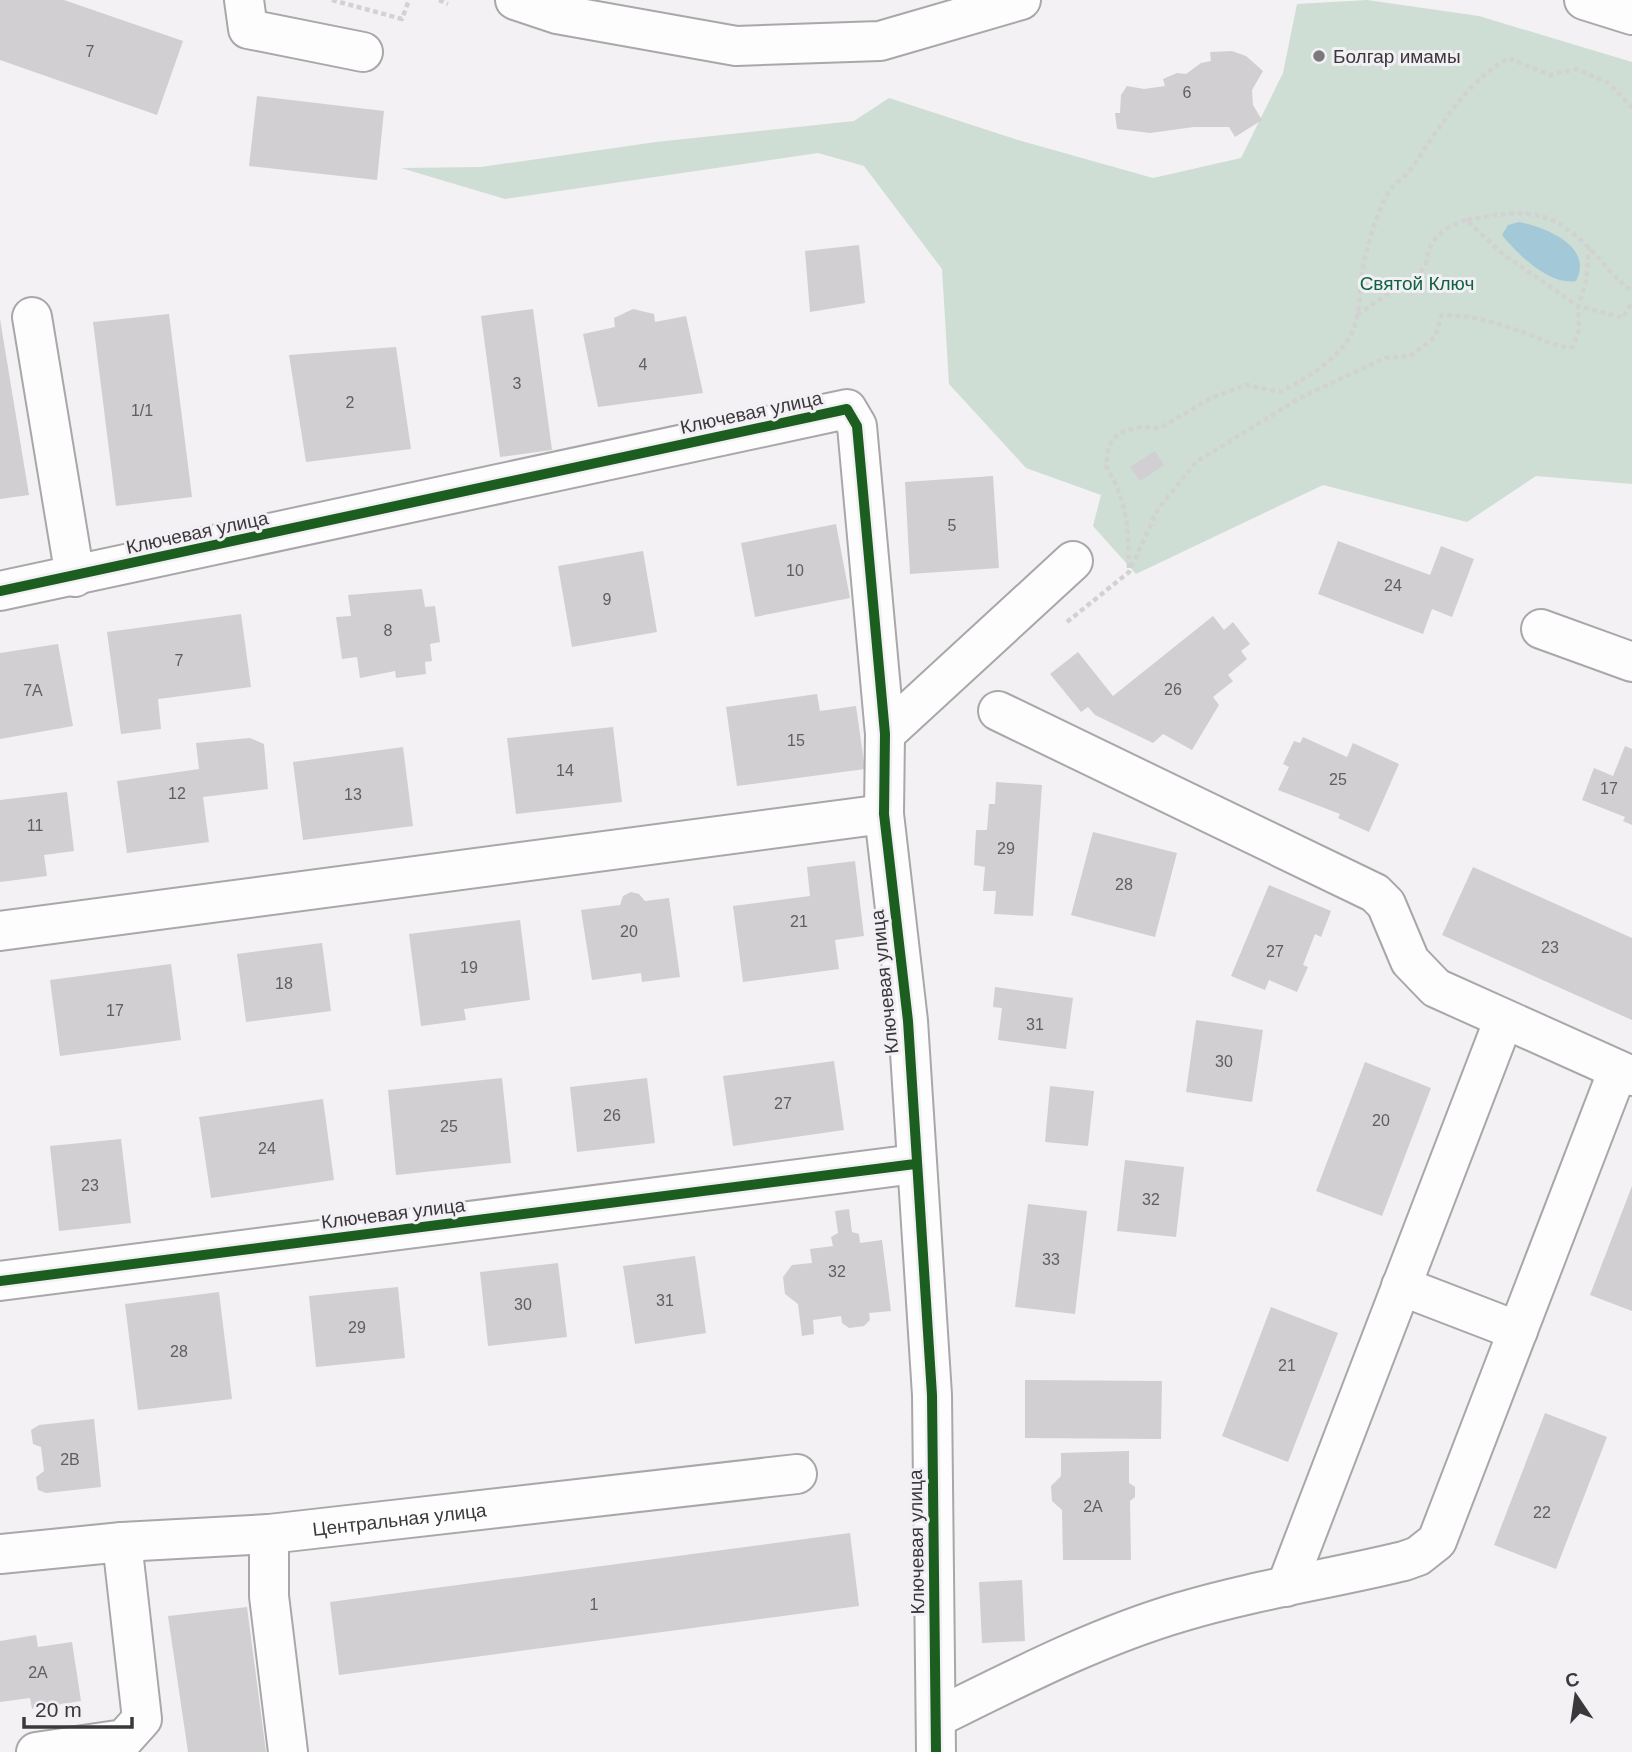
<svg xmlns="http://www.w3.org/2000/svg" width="1632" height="1752" viewBox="0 0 1632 1752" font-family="Helvetica,sans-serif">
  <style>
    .green { fill: #ceded5 }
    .water { fill: #a3c9d8 }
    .building { fill: #d1cfd1 }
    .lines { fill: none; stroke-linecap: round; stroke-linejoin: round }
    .minor-casing { stroke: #a9a7a9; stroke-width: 42 }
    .path { stroke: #d2d2d3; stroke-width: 4.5; stroke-dasharray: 5 3.5; stroke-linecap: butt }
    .minor { stroke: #fdfdfd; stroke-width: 38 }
    .cycleway-casing { stroke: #f3f0f5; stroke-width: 15 }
    .cycleway { stroke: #1b5e20; stroke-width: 10 }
    .poi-dot { fill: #7b797b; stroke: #f3f0f5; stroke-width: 2.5 }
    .labels { text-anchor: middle; stroke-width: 6; stroke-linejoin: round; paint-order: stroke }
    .number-label { font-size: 16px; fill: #605e60 }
    .poi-label { font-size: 19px; fill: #3a383a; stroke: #f3f0f5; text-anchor: start }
    .park-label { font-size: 19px; fill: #106342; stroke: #f3f0f5 }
    .street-label { font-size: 19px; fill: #3a383a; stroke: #f3f0f5 }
  </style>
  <rect width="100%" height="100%" fill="#f3f1f4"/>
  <path class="green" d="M1367,0L1479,16L1632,62V484L1536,476L1467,522L1323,485L1136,574L1093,526L1101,495L1026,468L949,384L942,269L864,166L818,153L505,199L401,168L481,167L656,142L854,121L889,98L1018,140L1153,178L1241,158L1283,73L1297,4Z"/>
  <path class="water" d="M1519,222C1546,227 1594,247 1576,281C1550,286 1517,254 1502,235L1508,225Z"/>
  <path class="building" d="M0,0H64L183,41L157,115L0,60Z
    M1232,51L1246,56L1263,71L1252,90L1253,105L1262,120L1235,137L1229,127H1194L1150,133L1117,129L1115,113H1120L1121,95L1127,86L1144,89L1165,86L1163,79L1177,73L1186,74L1201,63L1211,61L1210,52Z
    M257,96L384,111L377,180L249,166Z
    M859,245L865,303L810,312L805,251Z
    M533,309L552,450L500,457L481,316Z
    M633,309L654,314L655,322L686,316L703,393L598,407L583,334L615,327L614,318Z
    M169,314L192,497L116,506L93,322Z
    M0,319L29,495L0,499Z
    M396,347L411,449L306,462L289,355Z
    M1155,451L1164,465L1140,481L1130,467Z
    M993,476L999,568L910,574L905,482Z
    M836,524L850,598L755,617L741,543Z
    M1338,541L1430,575L1441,546L1474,559L1452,617L1432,609L1423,634L1318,594Z
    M643,551L657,632L572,647L558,566Z
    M422,589L425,607L435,606L440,642L430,644L432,661L425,662L426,674L396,678L395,671L360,678L357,657L342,659L336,617L351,616L348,595Z
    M241,614L251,687L158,699L161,729L121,734L107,632Z
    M1213,616L1224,630L1233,622L1250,644L1241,651L1247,659L1228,675L1233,681L1213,697L1219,705L1192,750L1163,734L1153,743L1095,715L1088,707L1081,712L1050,674L1078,652L1113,696Z
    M58,644L73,726L0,739V653Z
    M817,694L820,711L856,706L865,769L737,786L726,707Z
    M613,727L622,802L516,814L507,738Z
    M1303,737L1347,757L1353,743L1399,764L1369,832L1338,818L1340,814L1278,790L1289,767L1283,764L1294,741L1300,743Z
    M250,738L264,744L268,789L203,797L209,842L127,853L117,781L199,769L196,743Z
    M1625,746L1632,749V825L1623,821L1625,817L1582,800L1594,768L1613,776Z
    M403,747L413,826L303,840L293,762Z
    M996,782L1042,785L1033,916L994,914L996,891H983L985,867L974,865L976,830H987L989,804H995Z
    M67,792L74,851L44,855L47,876L0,882V800Z
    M1093,832L1177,853L1155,937L1071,915Z
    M855,861L864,936L835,940L839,969L743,982L733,906L810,896L807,867Z
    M1473,867L1632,938V1020L1442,935Z
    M1269,885L1331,911L1321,937L1315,934L1303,965L1308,967L1297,992L1269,980L1265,990L1231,976Z
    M631,892L639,894L645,901L669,898L680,977L642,982L641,973L592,980L581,910L620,905L623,896Z
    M520,920L530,1000L464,1009L466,1020L421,1026L409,934Z
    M322,943L331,1011L246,1022L237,954Z
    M171,964L181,1040L60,1056L50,980Z
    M995,987L1073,998L1066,1049L998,1040L1002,1008L993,1007Z
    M1196,1020L1263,1030L1252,1102L1186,1092Z
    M834,1061L844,1130L733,1146L723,1076Z
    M1365,1062L1431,1088L1382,1216L1316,1191Z
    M502,1078L511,1163L396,1175L388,1090Z
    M647,1078L655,1143L577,1152L570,1087Z
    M1050,1086L1094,1091L1088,1146L1045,1142Z
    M323,1099L334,1180L211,1198L199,1117Z
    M121,1139L131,1223L59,1231L50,1146Z
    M1125,1160L1184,1167L1176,1237L1117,1231Z
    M1632,1186V1311L1590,1295Z
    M1028,1204L1087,1211L1075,1314L1015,1307Z
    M849,1209L852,1232L859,1234L860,1243L882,1240L891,1311L869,1313L870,1320L864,1326L849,1328L842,1323L841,1316L813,1320L814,1334L802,1336L798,1304L785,1294L783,1277L792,1265L812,1263L810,1249L833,1246L831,1237L838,1233L835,1211Z
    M695,1256L706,1333L635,1344L623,1266Z
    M558,1263L567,1337L488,1346L480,1272Z
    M398,1287L405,1358L316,1367L309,1296Z
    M219,1292L232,1399L138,1410L125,1304Z
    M1271,1307L1338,1333L1288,1462L1222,1436Z
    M1025,1380L1162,1381L1161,1439L1025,1438Z
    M1545,1413L1607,1437L1556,1569L1494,1545Z
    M94,1419L101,1487L46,1493L38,1490L36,1477L44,1471L41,1447L33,1444L31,1430L39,1425Z
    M1129,1451V1483L1135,1487V1497L1130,1501L1131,1560H1063L1062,1510L1052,1501L1051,1486L1061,1476V1453Z
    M850,1533L859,1606L339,1675L330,1602Z
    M1022,1580L1025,1641L982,1643L979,1582Z
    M247,1607L266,1752H188L168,1616Z
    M36,1635L38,1647L72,1642L81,1701L32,1709L30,1698L0,1702V1641Z"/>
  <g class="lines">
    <g class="minor-casing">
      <g id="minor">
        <path d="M244,0L248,29L363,52"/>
        <path d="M515,0L557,14L736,46L880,41L1021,0"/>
        <path d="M1584,0L1632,15"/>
        <path d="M32,317L75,577"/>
        <path d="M0,591L847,409L857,426L885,734L884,814L908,1021L932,1395L936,1752"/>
        <path d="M1541,629L1632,662"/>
        <path d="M998,711L1375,893L1386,904L1410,961L1436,988L1632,1076"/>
        <path d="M885,734L1073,561"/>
        <path d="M0,931L884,814"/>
        <path d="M0,1281L915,1164"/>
        <path d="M1401,1286L1518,1331"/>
        <path d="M269,1534V1596L288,1752"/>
        <path id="s1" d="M0,1554L122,1542L269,1534L797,1474"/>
        <path d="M1286,1587L1504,1019"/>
        <path d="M936,1718C1015,1679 1096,1637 1181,1612C1254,1590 1330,1579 1404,1561L1418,1556L1437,1541L1618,1070"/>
        <path d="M36,1752L124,1739L142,1719L122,1542"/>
      </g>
    </g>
    <path class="path" d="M332,0L402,19L409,0
      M439,0L448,4
      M1467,220C1521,210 1549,206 1590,249C1604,263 1615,279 1632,291
      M1357,315L1420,272C1428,264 1426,257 1430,247C1436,233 1453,224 1466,220L1503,254L1578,306L1623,318L1632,302
      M1129,568C1128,526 1128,503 1106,466L1109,445L1119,433L1140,427L1160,428L1211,398L1246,385L1281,392C1305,378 1332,364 1348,340C1363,316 1358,284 1365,257C1371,235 1377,212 1389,192C1394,183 1404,178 1411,169C1439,129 1464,84 1508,58L1550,75L1576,69L1609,83L1632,108
      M1067,622L1129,572L1158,509L1196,462L1300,398L1385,358L1410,356L1435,337L1442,315C1472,315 1502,324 1530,335C1546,341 1556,347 1573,347L1579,330L1578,306L1586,282L1589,247"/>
    <use href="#minor" class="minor"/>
    <g class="cycleway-casing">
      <path id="cycleway" d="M0,591L847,409L857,426L885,734L884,814L908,1021L932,1395L936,1752
        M0,1281L915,1164"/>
    </g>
    <use href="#cycleway" class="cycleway"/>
  </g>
  <circle class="poi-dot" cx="1319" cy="56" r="7"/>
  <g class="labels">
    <g class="number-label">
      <text x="90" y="57">7</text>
      <text x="1187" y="98">6</text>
      <text x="643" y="370">4</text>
      <text x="517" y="389">3</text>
      <text x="350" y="408">2</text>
      <text x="142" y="416">1/1</text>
      <text x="952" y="531">5</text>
      <text x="795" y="576">10</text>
      <text x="1393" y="591">24</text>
      <text x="607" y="605">9</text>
      <text x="388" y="636">8</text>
      <text x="179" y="666">7</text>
      <text x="1173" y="695">26</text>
      <text x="33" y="696">7А</text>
      <text x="796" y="746">15</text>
      <text x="565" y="776">14</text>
      <text x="1338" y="785">25</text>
      <text x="1609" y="794">17</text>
      <text x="177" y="799">12</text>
      <text x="353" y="800">13</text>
      <text x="35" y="831">11</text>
      <text x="1006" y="854">29</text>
      <text x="1124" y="890">28</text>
      <text x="799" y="927">21</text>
      <text x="629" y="937">20</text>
      <text x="1550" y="953">23</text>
      <text x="1275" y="957">27</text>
      <text x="469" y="973">19</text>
      <text x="284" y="989">18</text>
      <text x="115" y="1016">17</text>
      <text x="1035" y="1030">31</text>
      <text x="1224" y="1067">30</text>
      <text x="783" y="1109">27</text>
      <text x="612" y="1121">26</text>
      <text x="1381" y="1126">20</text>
      <text x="449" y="1132">25</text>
      <text x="267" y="1154">24</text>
      <text x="90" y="1191">23</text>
      <text x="1151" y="1205">32</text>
      <text x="1051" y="1265">33</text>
      <text x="837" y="1277">32</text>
      <text x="665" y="1306">31</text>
      <text x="523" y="1310">30</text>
      <text x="357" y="1333">29</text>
      <text x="179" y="1357">28</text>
      <text x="1287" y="1371">21</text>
      <text x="70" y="1465">2В</text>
      <text x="1093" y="1512">2А</text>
      <text x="1542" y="1518">22</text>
      <text x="594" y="1610">1</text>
      <text x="38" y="1678">2А</text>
    </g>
    <g class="poi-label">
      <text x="1333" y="63">Болгар имамы</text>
    </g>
    <g class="park-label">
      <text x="1417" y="290">Святой Ключ</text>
    </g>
    <g class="street-label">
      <text transform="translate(751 412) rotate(-12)" y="7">Ключевая улица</text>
      <text transform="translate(197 532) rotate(-12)" y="7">Ключевая улица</text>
      <text transform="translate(884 982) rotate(-96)" y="7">Ключевая улица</text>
      <text transform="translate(393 1213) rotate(-7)" y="7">Ключевая улица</text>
      <text dy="7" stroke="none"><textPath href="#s1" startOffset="401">Центральная улица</textPath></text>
      <text transform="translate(916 1542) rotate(-91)" y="7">Ключевая улица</text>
    </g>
  </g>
  <g transform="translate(1576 1696) rotate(347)" stroke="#f3f0f5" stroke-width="5" paint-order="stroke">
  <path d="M0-5L12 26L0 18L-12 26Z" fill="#3a383a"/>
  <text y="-10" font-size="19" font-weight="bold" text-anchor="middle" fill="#3a383a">С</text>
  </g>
  <path d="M24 1717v10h108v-10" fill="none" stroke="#3a383a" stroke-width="3.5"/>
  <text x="35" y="1717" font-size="21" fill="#3a383a" stroke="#f3f0f5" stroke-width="5" paint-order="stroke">20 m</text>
</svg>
